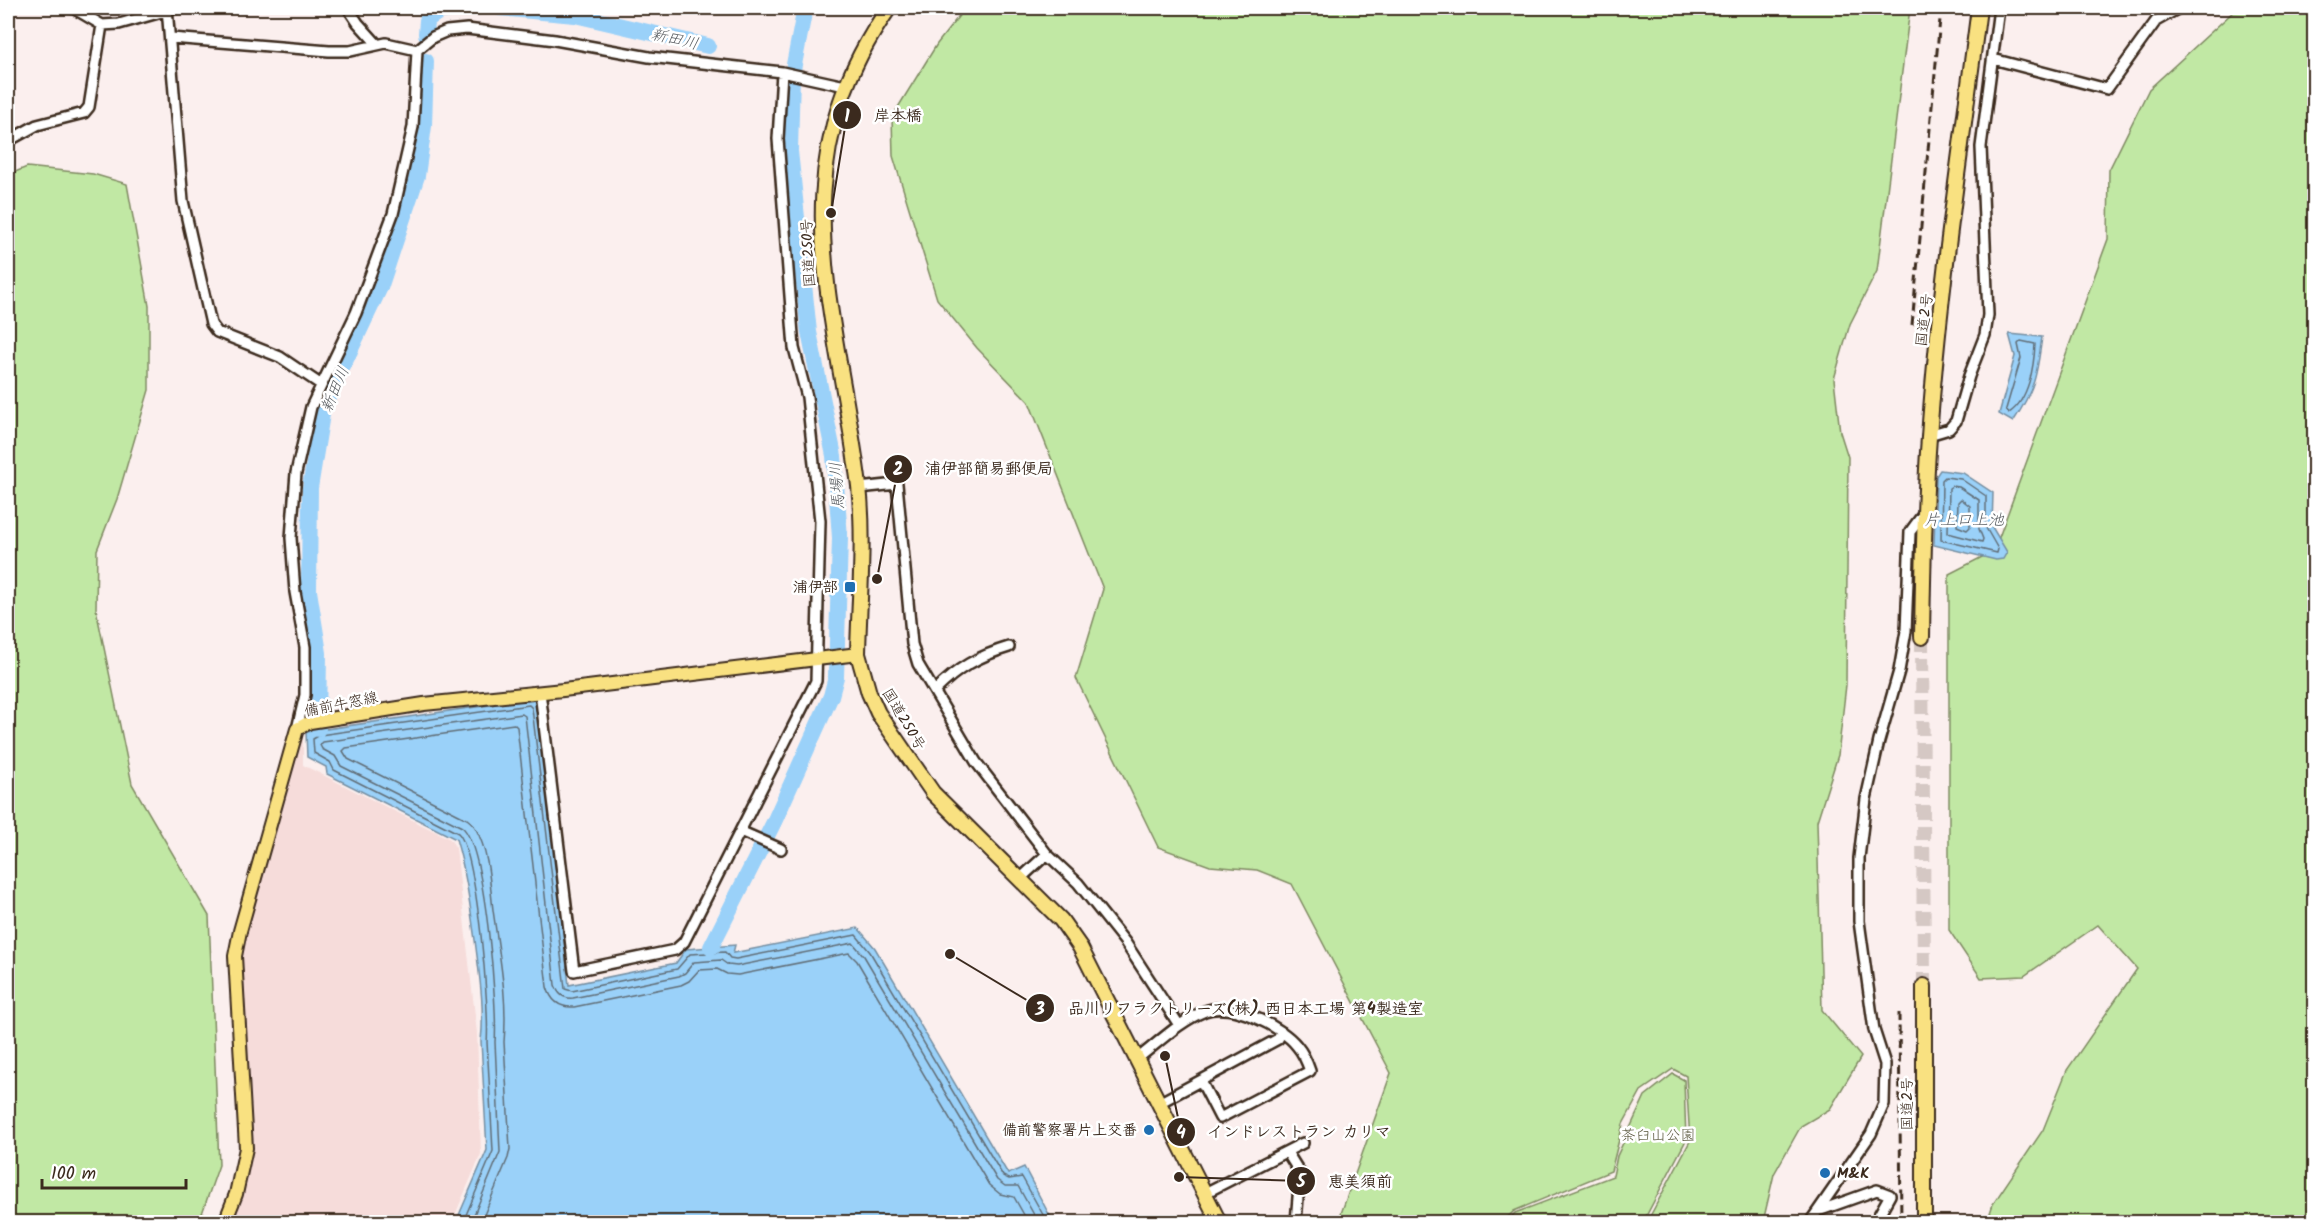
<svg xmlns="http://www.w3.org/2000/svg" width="2322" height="1230" viewBox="0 0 2322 1230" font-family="Kalam,'Klee One',sans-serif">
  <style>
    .built { fill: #f6dcda }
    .green { fill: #c1e8a4; stroke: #7e8961; stroke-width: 1.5 }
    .water { fill: #9ad1f9; stroke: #748ea1; stroke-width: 1.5 }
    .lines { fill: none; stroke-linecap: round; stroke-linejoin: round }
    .shore { stroke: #616d76; stroke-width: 1.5 }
    .river { stroke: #9ad1f9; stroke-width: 16 }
    .highway-tunnel { stroke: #d5c8c4; stroke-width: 14; stroke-dasharray: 14 7; stroke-linecap: butt }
    .minor-casing { stroke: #3b2a1e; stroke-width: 14 }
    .major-casing { stroke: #3b2a1e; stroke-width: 16 }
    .highway-casing { stroke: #3b2a1e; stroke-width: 18 }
    .minor { stroke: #fff; stroke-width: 9 }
    .major { stroke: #f9e181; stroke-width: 12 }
    .highway { stroke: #f9e181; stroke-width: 14 }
    .rail { stroke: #3b2a1e; stroke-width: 3; stroke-dasharray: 9 4.5; stroke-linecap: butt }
    .poi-dot { fill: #1f6fb2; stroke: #fff; stroke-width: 2 }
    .labels { text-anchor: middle; stroke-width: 5; stroke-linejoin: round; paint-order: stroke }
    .street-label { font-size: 15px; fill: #3b2a1e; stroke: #fff }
    .poi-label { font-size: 15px; font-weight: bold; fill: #3b2a1e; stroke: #fff; text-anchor: end }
    .park-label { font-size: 15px; fill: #5c5a40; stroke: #fff }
    .water-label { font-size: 16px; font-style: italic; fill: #585c60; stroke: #fff }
    .leader { fill: none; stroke: #3b2a1e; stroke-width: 2 }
    .callout-dot { fill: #3b2a1e; stroke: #fff; stroke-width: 2 }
    .mark-label { font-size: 18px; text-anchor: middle; font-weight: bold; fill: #fff }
    .callout-label { font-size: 16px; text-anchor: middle; font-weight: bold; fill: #3b2a1e; stroke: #fff; stroke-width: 5; stroke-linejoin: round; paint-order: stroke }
  </style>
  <rect width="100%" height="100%" fill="#fbefee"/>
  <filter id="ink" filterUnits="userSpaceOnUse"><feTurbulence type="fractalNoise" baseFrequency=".0167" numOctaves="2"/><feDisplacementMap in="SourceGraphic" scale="12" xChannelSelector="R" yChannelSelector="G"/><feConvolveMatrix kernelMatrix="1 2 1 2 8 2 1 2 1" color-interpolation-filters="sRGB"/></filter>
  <g filter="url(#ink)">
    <path class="built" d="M303,734V765L450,839L456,848L477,1033L481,1154L452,1222H232L240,1204L249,1169L252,1140L242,946L300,737Z"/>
    <path class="green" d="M965,8H1910L1877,271L1850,324L1834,379L1840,432L1848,457L1846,685L1838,755L1817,821L1822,1010L1861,1057L1830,1109L1801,1126L1774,1174L1763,1222H1647L1690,1141L1686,1076L1673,1069L1641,1091L1623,1124L1611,1171L1514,1211L1503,1222H1338L1391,1073L1292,884L1257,870L1210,866L1158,847L1076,678L1103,589L1029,402L977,348L937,299L893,156L892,117L937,44Z
      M2275,8H2314V1222H1987L1993,1204L2043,1130L2067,1070L2137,969L2098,925L2024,976L1981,978L1949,930V574L1994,551L2108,239L2109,170L2149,89L2233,12Z
      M27,167L93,174L127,184L149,306V390L117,499L97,550L96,609L132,784L209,916L219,1165L199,1222H8V175Z
      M1673,1074L1684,1080L1686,1140L1643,1222H1507L1515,1213L1613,1176L1617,1156L1645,1096Z"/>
    <path class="water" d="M2009,334L2042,337C2037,375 2035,389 2013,422L1999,414L2015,356Z
      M1940,470L1963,473L1993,493L1992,527L2007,552L2003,559L1996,560L1934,545L1936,476Z
      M537,698L569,985L676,963L686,949L735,945L733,953L858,928L875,948L1008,1174L1024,1167L1053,1222H456L487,1150L481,1041C485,1007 479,973 475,940C470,905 466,872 456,839L327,774L326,767L307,757L306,732Z"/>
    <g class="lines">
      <path class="shore" d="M2021,341L2035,344C2034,366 2029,400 2009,413L2006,409L2021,358L2018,344Z
        M1945,477L1961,479L1986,496V528L1998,549L1997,553L1941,540L1942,480Z
        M1952,486L1959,487L1979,500V529L1983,539L1982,542L1948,533L1949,488Z
        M1961,499L1970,506V527L1967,530L1957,526L1958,502Z
        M463,1222L493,1151L487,1042C490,1012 477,851 458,833L334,770L330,762L314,753L313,739L320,735L529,705L532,708L565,989L572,991L677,969L690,954L725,952L730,958L736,959L856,935L870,952L1003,1176L1009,1179L1022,1177L1047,1222
        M471,1222L500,1152L495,1042C498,1009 485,845 462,827L341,766L335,756L322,749L320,745L323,742L522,714L525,716L555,985C558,994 564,999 573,998L679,976L685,973L694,962L721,960L728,965L737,966L853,943L864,956L997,1180L1005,1186H1018L1038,1222
        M481,1222L508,1158L510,1149L504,1042C508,998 499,953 493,910C490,884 489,853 476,829C474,825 471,822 467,819L348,759L343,751L346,748L514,724L517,727L547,987C551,1001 560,1008 574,1007L681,985L689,981L699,970L717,969L727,974L738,975L849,953L857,961L989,1185L1000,1194L1014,1197L1028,1222"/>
      <path class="river" d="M500,8L575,15L708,46
        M426,34L427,20L440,11L470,8
        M318,729L319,653L309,591L310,488L323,408L381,285L417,176L424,126L426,61
        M711,947L774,822L831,696L836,677L840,538L834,456L809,332L790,151L792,75L805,8"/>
      <path class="highway-tunnel" d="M1922,637L1924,986"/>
      <g class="minor-casing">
        <path id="minor" d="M73,8L102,25L119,24L176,8
          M167,8L183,201L211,324L217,332L280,357L320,384
          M348,8L358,23L377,44
          M171,38L329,51H350L386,43L417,50
          M1993,59L2107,89L2156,21L2179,8
          M8,141L37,125L84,113L89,107L102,25
          M1929,435L1949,429L1956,421L1969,376L1985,335L1988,315L1981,147L1999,8
          M859,488L897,484L912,644L918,664L976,762L1047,854L1078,883L1125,942L1179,1025
          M935,691C957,668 979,656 1009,647
          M540,692L574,971L675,950L684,942L816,681L820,521L807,397L794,348L778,139L782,72
          M297,729L305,695V647L295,592L291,538L296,473L311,407L356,313L393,214L413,127L417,50L433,37L447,31L467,29L555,40L649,57L782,72L845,86
          M740,831L781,849
          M1021,878L1047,854
          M1137,1059C1159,1042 1180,1021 1205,1011C1230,1001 1282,1026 1297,1046C1303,1053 1307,1062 1310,1071L1220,1118L1201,1081
          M1159,1103L1278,1039L1282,1032
          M1287,1152L1300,1173L1296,1222
          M1205,1193L1303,1143
          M1821,1210L1877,1190L1890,1195L1875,1222
          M1810,1222L1871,1134L1884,1104L1885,1064L1874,1030L1859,921V858L1866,799L1879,741L1899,671L1906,631L1910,532L1924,513"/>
      </g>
      <g class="major-casing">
        <path id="major" d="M225,1222L236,1194L246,1148L235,956L240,931L297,729L310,722L424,704L563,690L858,654"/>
      </g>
      <g class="highway-casing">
        <path id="highway" d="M889,8C776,169 837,310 859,486C865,541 859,599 858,654L869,693L878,713L933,793L1061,920L1080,947L1219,1222
          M1922,637C1923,570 1924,504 1929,437C1939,293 1961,150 1979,8
          M1924,1222V986"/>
      </g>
      <use href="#minor" class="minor"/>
      <use href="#major" class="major"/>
      <use href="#highway" class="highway"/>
      <path class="rail" d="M1912,325L1941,8
        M1899,1013L1901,1222"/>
    </g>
  </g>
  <g class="poi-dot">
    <rect x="844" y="581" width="12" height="12" rx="3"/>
    <circle cx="1149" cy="1130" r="6"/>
    <circle cx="1825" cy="1173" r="6"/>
  </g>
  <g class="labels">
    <g class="street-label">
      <text transform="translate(808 253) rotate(-93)" y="5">国道250号</text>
      <text transform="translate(1924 320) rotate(-83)" y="5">国道2号</text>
      <text transform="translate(341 704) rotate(-11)" y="5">備前牛窓線</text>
      <text transform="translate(904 719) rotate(59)" y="5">国道250号</text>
      <text transform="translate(1907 1104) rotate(-90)" y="5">国道2号</text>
    </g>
    <g class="poi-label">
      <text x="838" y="592">浦伊部</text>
      <text x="1137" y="1135">備前警察署片上交番</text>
      <text x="1837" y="1178" text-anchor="start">M&amp;K</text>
    </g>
    <g class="park-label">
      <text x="1658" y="1140">茶臼山公園</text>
    </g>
    <g class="water-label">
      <text transform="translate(675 38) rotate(13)" y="6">新田川</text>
      <text transform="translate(334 389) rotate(-67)" y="6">新田川</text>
      <text transform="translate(836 486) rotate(-94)" y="6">馬場川</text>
      <text x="1964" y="525">片上口上池</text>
    </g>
  </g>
  <path class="leader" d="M831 213L847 115M877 579L898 469M950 954L1040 1008M1165 1056L1181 1132M1179 1177L1301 1181"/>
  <g class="callout-dot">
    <circle cx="831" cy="213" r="6"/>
    <circle cx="877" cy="579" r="6"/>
    <circle cx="950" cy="954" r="6"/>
    <circle cx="1165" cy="1056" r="6"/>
    <circle cx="1179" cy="1177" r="6"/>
    <circle cx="847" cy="115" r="15"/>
    <circle cx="898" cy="469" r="15"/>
    <circle cx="1040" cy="1008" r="15"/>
    <circle cx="1181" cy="1132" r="15"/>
    <circle cx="1301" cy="1181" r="15"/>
  </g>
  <g class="mark-label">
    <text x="847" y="122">1</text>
    <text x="898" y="475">2</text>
    <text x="1040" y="1015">3</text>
    <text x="1181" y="1138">4</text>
    <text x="1301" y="1187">5</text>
  </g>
  <g class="callout-label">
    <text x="898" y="121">岸本橋</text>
    <text x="989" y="474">浦伊部簡易郵便局</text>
    <text x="1246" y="1014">品川リフラクトリーズ(株) 西日本工場 第4製造室</text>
    <text x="1299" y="1137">インドレストラン カリマ</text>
    <text x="1360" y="1187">恵美須前</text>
  </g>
  <rect width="2322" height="1230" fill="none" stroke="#fff" stroke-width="30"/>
  <rect x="15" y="15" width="2292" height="1200" fill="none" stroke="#3b2a1e" stroke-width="2" filter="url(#ink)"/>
  <path d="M42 1179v9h144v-9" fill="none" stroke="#3b2a1e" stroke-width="3"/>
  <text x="51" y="1179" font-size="18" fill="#3b2a1e" stroke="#ffffff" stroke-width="4.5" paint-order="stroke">100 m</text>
</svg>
